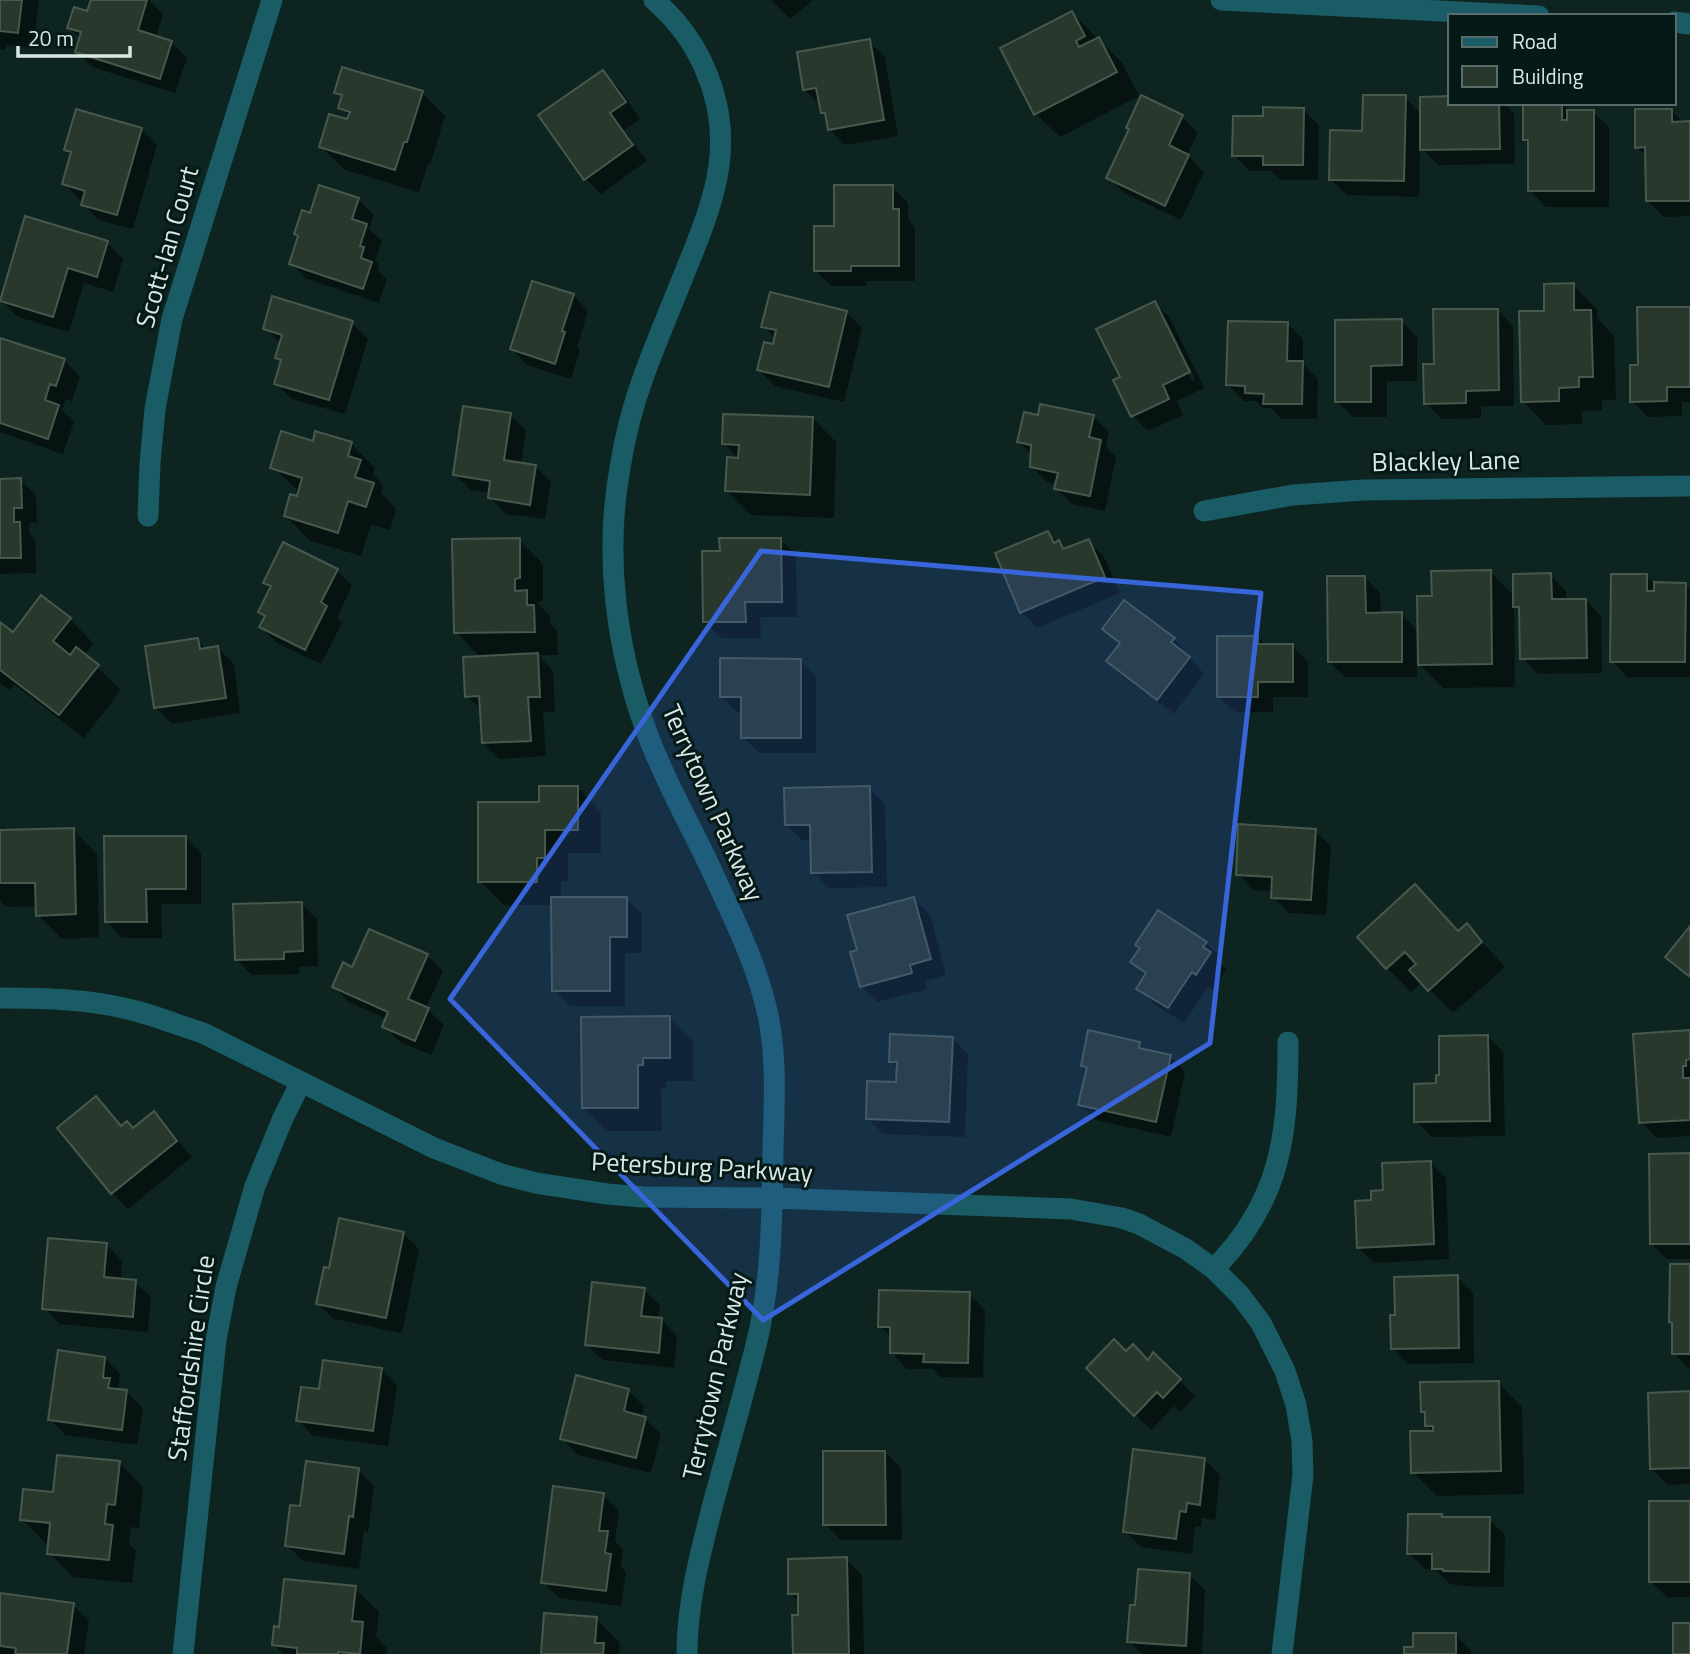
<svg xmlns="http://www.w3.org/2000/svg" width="1690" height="1654" viewBox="0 0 1690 1654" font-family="'Titillium Web',sans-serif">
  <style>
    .shadow { fill: #0007; fill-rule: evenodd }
    .building { fill: #29382d; stroke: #47584c; stroke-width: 2 }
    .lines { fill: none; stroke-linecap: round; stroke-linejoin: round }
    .minor { stroke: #195c65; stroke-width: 21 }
    .marked { fill: #3965da; fill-opacity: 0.2; stroke: #3965da; stroke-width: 5; stroke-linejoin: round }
    .labels { text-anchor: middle; stroke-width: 6; stroke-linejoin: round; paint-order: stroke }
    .street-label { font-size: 26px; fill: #dae7e4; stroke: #051a17 }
  </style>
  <rect width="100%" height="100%" fill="#0e2420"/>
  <path class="shadow" d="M0,0H39L33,48L6,45L5,50L0,49Z
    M92,0H149L163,14L156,37L171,42L187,58L175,93L92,67L77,51L81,39L69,28L88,13Z
    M771,0H813L790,19Z
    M1072,13L1122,63L1139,96L1060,137L1036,114Z
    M869,41L885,57L898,136L845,145L829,129L828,118L822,113L821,106L805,90Z
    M603,72L619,88L640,119L624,130L647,161L601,194L585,178Z
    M336,92L422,93L445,116L430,165L428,164L419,192L345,170L321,147L350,117L340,107L343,99Z
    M1405,97L1422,115V98H1450V103H1504L1514,114L1515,164L1438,165L1420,147L1419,197L1347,195L1331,180L1363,133Z
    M1142,98L1182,117L1198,133L1187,155L1204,172L1181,220L1124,193L1108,177L1131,130Z
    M1525,103H1563L1571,112H1593L1609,127V207H1546L1530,191L1529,144L1525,140Z
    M1303,110L1319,125L1318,180H1281L1271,171H1250L1234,155L1265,118Z
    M1671,110L1684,123H1690V216L1664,217L1648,201L1647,157L1637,147Z
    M141,129L157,145L133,229L99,220L83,204L84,201L79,199L64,183L72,156L66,149Z
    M892,187L908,203V220L915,227V281H866V286H831L816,271L835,228Z
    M358,199L374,215L369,229L382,241L375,261L379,264L377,270L387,279L379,303L307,279L291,263L311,215Z
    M107,243L123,259L113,292L84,283L69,332L18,317L2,301Z
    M1573,285L1597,309V318L1614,336L1616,400H1602V410L1582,411V424L1546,425L1523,401L1546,312Z
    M573,295L588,311L577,347L580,350L571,379L527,365L512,349Z
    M1154,303L1170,318L1204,388L1177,401L1183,415L1148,431L1133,416L1122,378ZM1162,319H1166L1195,379L1192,381Z
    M1690,309V402H1682V416L1648,417L1632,401L1639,367Z
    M1497,310L1513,326L1514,406H1481V418L1441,419L1426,403L1436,365Z
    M846,312L862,328L844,402L775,386L759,370L774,346L776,339L763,326Z
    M1401,321L1417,337V381H1387V417H1353L1337,402Z
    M352,323L368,339L345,414L292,399L276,383L282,363L277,358L281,344L265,328Z
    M1288,324L1303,339V364L1318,379L1317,419H1281L1271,408H1263L1256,401H1244L1228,385Z
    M1,340L65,361L80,377L72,401L66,399L62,410L74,422L63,454L0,432Z
    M510,415L526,430L521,464L535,466L551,482L545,519L506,514L490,498V493L471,490L455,475Z
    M1093,416L1109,432L1106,447L1116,457L1105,511L1072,504L1056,488L1057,484L1047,482L1031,466L1032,455L1019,442L1039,417Z
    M813,418L836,442L834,518L751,515L727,491L740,460L724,443Z
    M314,443L351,444L375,468L373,474L383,485L381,493L396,509L390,530L371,524L361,556L309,540L286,516L300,492L272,467Z
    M0,480H20L36,495L37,523H29V533L35,540L36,573L0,574Z
    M1048,533L1067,550L1088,541L1104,557L1120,593L1037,628L1022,612Z
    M780,539L796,555L797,617H760L761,638H721L705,622L721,552Z
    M519,540L543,564V601L537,602L550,616V623L557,631L558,655H538L553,671L555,712H543L546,756L499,759L483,743L482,711L467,696L481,658L456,632Z
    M337,570L352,586L337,618L342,623L321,664L277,643L261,627L266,618L260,612L271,589L265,582Z
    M1490,572L1515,597L1550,575L1566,591V601L1586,600L1601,616L1602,673L1538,674L1522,658L1521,613L1514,606L1515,687L1443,688L1417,662V677H1345L1329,662L1364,577L1380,593L1381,615L1401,614L1419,632L1434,598Z
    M1646,576L1654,584H1685L1690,589V677H1627L1612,661Z
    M1124,602L1174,639L1204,674L1174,714L1124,677L1108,661L1120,645L1104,629Z
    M70,619L93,643L84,655L121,690L84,738L14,684L9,690L0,683V624L13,635Z
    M1258,637L1266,646H1292L1308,662V697H1273V712H1235L1219,697Z
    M197,640L207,650L218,648L234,664L240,713L172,724L156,708Z
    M800,660L816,676V753H759L743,737V712H737L721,696Z
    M578,788L601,812V853H568V881H561V899H626L642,914V953H625V1006H570L554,990L553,905H504L480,881L541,804Z
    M869,788L885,804L887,887L829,888L813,872V840H802L786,824Z
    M73,830L97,854L99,937L62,939L38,915V906L6,907L0,900V832Z
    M1315,831L1331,846L1326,915L1289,913L1273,897L1274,891L1254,890L1238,874Z
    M185,837L201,853V904H161L162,938H122L107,922Z
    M1415,886L1459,932L1467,925L1505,967L1453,1013L1422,982L1411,992L1387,968Z
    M914,899L930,915L946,975L925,981L927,989L877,1002L861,986L859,951Z
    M301,904L317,919L318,966L299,967V974L252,975L236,959Z
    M1206,943L1222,959L1219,963L1226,969L1213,990L1208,987L1184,1023L1154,1004L1139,988L1146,976L1132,962Z
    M427,955L443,971L426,1008L444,1025L431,1055L400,1042L384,1026L387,1019L350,1003L334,987L353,969Z
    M669,1018L693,1042V1081H666V1088H661L662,1131H607L583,1108Z
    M1690,1032V1136L1657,1138L1641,1122Z
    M1488,1036L1503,1052L1505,1136L1432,1137L1416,1121L1438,1085Z
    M952,1038L968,1054L965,1137L883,1134L868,1118L898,1084V1069L891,1061Z
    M1139,1044L1147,1051L1170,1056L1185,1072L1171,1137L1096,1120L1080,1104L1088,1071L1083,1065Z
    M96,1098L123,1127L134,1130L154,1114L192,1157L128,1209L112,1193L59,1128Z
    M1690,1155V1259H1667L1651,1244Z
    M1430,1162L1446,1178L1449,1259L1374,1263L1358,1247L1373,1202Z
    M403,1233L419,1249L402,1333L334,1319L318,1304L330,1270Z
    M107,1245L122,1261L121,1280L135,1282L151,1297L148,1332L60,1324L44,1308Z
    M1690,1266V1369H1689L1674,1353Z
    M1457,1277L1473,1293L1474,1363L1408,1364L1392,1348L1397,1317Z
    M644,1290L660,1305L658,1320H662L677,1336L674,1368L603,1360L587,1345Z
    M969,1294L985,1310L983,1378L941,1377L933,1369H907L892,1353V1338L880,1326Z
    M1126,1353L1149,1363L1154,1355L1195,1396L1180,1412L1174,1406L1151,1430L1088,1368Z
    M105,1358L120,1374L118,1389L127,1392L143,1408L137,1445L65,1435L50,1419Z
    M381,1369L397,1385L388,1446L313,1436L298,1420L321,1391Z
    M1498,1383L1522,1407L1524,1494L1437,1496L1413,1472L1434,1432L1427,1425V1415L1423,1411Z
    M628,1391L644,1406L641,1418L645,1419L661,1434L651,1473L578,1455L562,1439Z
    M1690,1393V1484L1668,1485L1652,1469Z
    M885,1452L901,1468L902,1540H841L825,1524Z
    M1204,1459L1220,1475L1215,1520L1202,1518L1201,1527L1195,1526L1192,1554L1141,1547L1125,1531Z
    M120,1463L143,1487L139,1528L131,1527L129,1544L136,1550L132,1583L73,1577L49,1553L50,1544L45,1543L22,1519L55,1494Z
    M358,1470L374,1486L368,1532L364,1531L359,1569L303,1561L287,1545Z
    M603,1495L619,1511L615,1541L623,1549L621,1567L626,1572L621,1606L559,1598L543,1582Z
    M1690,1502V1597H1667L1651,1582Z
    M1441,1515L1445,1519H1489L1505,1535L1504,1587L1461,1586L1450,1584L1435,1569H1425L1409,1554Z
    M846,1559L862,1575L864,1654H794L800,1603L790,1593Z
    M1189,1575L1205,1590L1202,1654H1142L1129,1641Z
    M355,1588L379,1612L376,1637L387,1648L386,1654H283L274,1645L280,1629Z
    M0,1595L73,1605L89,1621L84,1654H0Z
    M596,1619L620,1643L619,1654H542Z
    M1455,1635L1471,1650V1654H1406Z"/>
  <path class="building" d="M0,0H22L18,33L0,31Z
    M91,0H147L138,30L172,41L160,79L75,52L81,32L67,28L74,7L87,11Z
    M1072,11L1085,36L1076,41L1079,47L1099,37L1117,72L1034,115L1000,48Z
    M870,39L884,120L828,130L825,113H821L816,88L803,90L797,52Z
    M342,67L423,91L407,142H404L395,170L319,147L329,114L347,119L350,112L338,108L342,95L334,93Z
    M603,70L626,102L610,113L633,145L584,180L538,115Z
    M1141,95L1183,115L1169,145L1189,155L1165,206L1106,178L1129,129L1126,128Z
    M1363,95H1406L1404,181L1329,180L1330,130L1362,131Z
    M1450,96V103H1499L1500,149L1420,150V97Z
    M1523,103H1562V120H1567V110H1594V191H1528V140H1523Z
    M1263,107L1304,108L1303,165H1263V156H1232L1233,116H1263Z
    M76,109L142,128L117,215L81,205L85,191L62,184L71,152L64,150Z
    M1635,109H1672V122L1690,121V201H1646L1645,147L1635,148Z
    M319,185L359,198L352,219L367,224L360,246L364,247L361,258L372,262L363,289L289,264L298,236L294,234L302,210L310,213Z
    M834,185H893V209H899V266H851V271H814V226H834Z
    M25,216L108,241L97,277L68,268L53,317L0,301Z
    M532,281L574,294L562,331L565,332L555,364L510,349Z
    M1574,283V310H1591L1593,377H1579V387L1559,388V401L1521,402L1519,311H1544V284Z
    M770,292L847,311L829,387L757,370L764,342L773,344L776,330L761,327Z
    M272,296L353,321L329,400L274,384L281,360L275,358L282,335L263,329Z
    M1155,301L1190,372L1163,385L1169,399L1131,417L1113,380L1120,377L1096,329Z
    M1637,307H1690V387H1667V401L1630,402V365H1638Z
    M1433,309H1498L1499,390L1466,391V403L1424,404L1423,364H1434Z
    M1402,319V365L1371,366V402H1335V320Z
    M1228,321L1288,322L1287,361H1303L1302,404H1263L1264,394L1245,393V386L1226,385Z
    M0,338L65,359L56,386L50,384L45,400L59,405L48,439L0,423Z
    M1040,404L1094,415L1089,437L1101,440L1090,496L1054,489L1058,473L1030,467L1031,445L1017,442L1024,412L1038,415Z
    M463,406L511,413L504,460L536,465L530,505L488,498L490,481L453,475Z
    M723,414L813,417L810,495L725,491L727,457L738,458L739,445L722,444Z
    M281,431L313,441L315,431L352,442L348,456L361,460L355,477L374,483L366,507L348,501L338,533L284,516L290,494L297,496L302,478L270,468Z
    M21,478L22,508H14V522H20L21,558H0V479Z
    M1048,531L1054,543L1059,540L1063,549L1089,539L1105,577L1020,613L995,553Z
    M520,538V578L515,579V591L527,590V605H534L535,632L454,633L452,539Z
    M719,538H781L782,602H745L746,622H703L702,551H720Z
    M283,542L338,569L321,602L327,606L305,650L259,627L265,616L258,612L271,586L263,583Z
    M1491,570L1492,664L1418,665L1417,596H1432L1431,571Z
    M1551,573L1552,599H1586L1587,658L1520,659L1519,607H1513V574Z
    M1611,574H1647V591H1654V582L1686,583L1685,662H1610Z
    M1327,576H1365L1366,613L1402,612V662H1328Z
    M41,595L71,618L53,641L70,655L76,647L99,665L59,715L0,670V622L13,632Z
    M1124,600L1175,638L1171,642L1190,657L1157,700L1106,661L1120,643L1102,629Z
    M1217,636H1258V644H1293V682H1258V697H1217Z
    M198,638L200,649L218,646L226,698L154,708L145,646Z
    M538,653L540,697H528L531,741L482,743L479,696L465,697L463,657Z
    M720,658L801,659V738H741V697H720Z
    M539,786H578V830H545V858H537V882H478V802H539Z
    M870,786L872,872L811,873L810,825H785L784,788Z
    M1238,824L1316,829L1311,900L1271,898L1272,877L1236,875Z
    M74,828L76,914L36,916L35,883H0V830Z
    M104,836H186V889H146L147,922H105Z
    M1415,884L1458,931L1467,923L1482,942L1428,991L1409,970L1416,964L1405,952L1386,969L1357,937Z
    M551,897H627V937H610V991H552Z
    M914,897L931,959L910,965L912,973L860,987L850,952L857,950L847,915Z
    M302,902L303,951L284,952V959L235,960L233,904Z
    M1158,910L1207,942L1203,947L1211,952L1196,975L1192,972L1168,1008L1136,989L1146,973L1130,962L1140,948L1135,945Z
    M1690,926V977L1665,957Z
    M369,929L428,954L408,999L429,1008L415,1041L382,1027L388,1012L332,987L343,962L352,967Z
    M670,1016V1058H643V1065H638V1108H582L581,1017Z
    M1088,1030L1140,1042L1139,1048L1171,1055L1156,1122L1078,1105L1087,1067L1081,1066Z
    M1690,1030V1059L1686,1060V1066H1683V1078H1690V1120L1639,1123L1633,1034Z
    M890,1034L953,1037L949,1122L866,1119L867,1081L896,1082L897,1062H889Z
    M1488,1035L1490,1121L1414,1122V1084L1436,1083V1075H1439V1036Z
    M96,1096L121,1126L127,1121L133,1128L154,1111L177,1141L111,1194L57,1128Z
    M1690,1153V1244H1650L1649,1154Z
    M1431,1161L1434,1244L1357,1248L1355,1201L1371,1200V1191L1383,1190L1382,1163Z
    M339,1218L404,1232L386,1318L316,1304L324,1267L329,1268Z
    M48,1238L107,1243L104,1277L136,1280L133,1317L42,1309Z
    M1670,1264H1690V1354H1672V1323L1669,1322Z
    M1458,1275L1459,1348L1391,1349L1390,1315H1395L1394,1277Z
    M592,1282L645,1288L641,1316L662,1318L659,1353L585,1345Z
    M879,1290L970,1292L968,1363L923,1362L924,1354L890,1353V1327H878Z
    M1114,1339L1126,1351L1133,1344L1148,1360L1153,1352L1181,1379L1163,1398L1157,1392L1134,1416L1086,1368Z
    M58,1350L105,1357L103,1378H110L108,1388L127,1390L122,1430L48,1420Z
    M323,1360L382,1368L373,1431L296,1421L301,1387L319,1389Z
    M576,1375L629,1389L624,1411L646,1417L636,1458L560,1439Z
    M1499,1381L1501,1471L1411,1473L1410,1431H1433V1426H1425V1412H1421L1420,1382Z
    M1690,1391V1468L1650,1469L1648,1393Z
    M1133,1449L1205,1458L1200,1505L1187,1503L1186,1512L1180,1511L1176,1539L1123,1532Z
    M823,1451H885L886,1525H823Z
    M57,1455L120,1461L115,1505L107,1504L105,1524L113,1525L109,1560L47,1554L50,1523L20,1520L23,1489L53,1492Z
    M306,1461L359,1468L353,1517L349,1516L344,1554L285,1546L290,1505L300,1506Z
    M553,1486L604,1493L599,1531H608L605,1553L611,1554L606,1591L541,1583Z
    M1649,1501H1690V1582H1649Z
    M1408,1514H1442V1517H1490L1489,1572L1443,1571V1569H1432V1554H1407Z
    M847,1557L849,1654H793L792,1615H798V1594H788V1559Z
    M1138,1569L1190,1573L1186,1646L1127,1642L1130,1605H1135Z
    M284,1579L356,1586L352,1621L363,1622L360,1654L338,1652V1654H297V1648L272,1645L274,1626L279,1627Z
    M0,1593L74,1603L67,1654H15L16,1648L0,1646Z
    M544,1613L597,1617L595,1643H604L603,1654H541Z
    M1673,1623H1690V1654H1673Z
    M1413,1633H1456V1654H1404V1647H1413Z"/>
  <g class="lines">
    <path class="minor" d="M654,0C676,19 694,43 705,69C736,139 716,196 689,262C674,300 658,337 644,375C633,405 625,436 620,468C604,556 616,649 647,733C664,779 689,823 710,867C733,917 758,965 769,1020C777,1063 774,1107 773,1150C772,1217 772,1284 755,1349C742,1400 728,1450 714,1500C701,1551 687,1601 687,1654
      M1221,0L1539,16
      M1674,22L1690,24
      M1204,511L1293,495L1364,490L1690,486
      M148,516L150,463L155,409L172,319L272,0
      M0,998C45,998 91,999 136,1011C158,1017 181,1026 203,1033L434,1148L501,1174L536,1183L607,1194L643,1197L773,1198L1071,1209L1122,1218L1139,1224L1186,1249L1214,1269L1240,1295L1261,1323L1285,1371L1296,1405L1302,1441L1303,1475L1282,1654
      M1214,1269C1282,1200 1288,1134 1288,1042
      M183,1654L216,1340L226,1287L255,1186L283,1118L301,1082"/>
  </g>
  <path class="marked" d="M761,551L1261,593L1210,1043L763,1320L450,999Z"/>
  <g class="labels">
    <g class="street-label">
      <text transform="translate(167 247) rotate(-74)" y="9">Scott-Ian Court</text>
      <text transform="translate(1446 461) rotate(-1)" y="9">Blackley Lane</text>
      <text transform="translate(713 803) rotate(66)" y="9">Terrytown Parkway</text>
      <text transform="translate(702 1167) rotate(3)" y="9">Petersburg Parkway</text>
      <text transform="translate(191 1358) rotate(-82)" y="9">Staffordshire Circle</text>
      <text transform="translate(715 1376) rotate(-77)" y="9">Terrytown Parkway</text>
    </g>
  </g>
  <rect x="1448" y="14" width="228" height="91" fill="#051a17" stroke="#5a6c69" stroke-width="2"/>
  <rect x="1462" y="37" width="35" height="10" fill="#195c65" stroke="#5a6c69" stroke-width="2"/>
  <text x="1512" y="49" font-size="21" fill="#dae7e4">Road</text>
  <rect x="1462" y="66" width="35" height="21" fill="#29382d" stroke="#5a6c69" stroke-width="2"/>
  <text x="1512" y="84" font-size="21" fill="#dae7e4">Building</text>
  <path d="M18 46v10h112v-10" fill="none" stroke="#dae7e4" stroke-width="3.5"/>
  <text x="28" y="46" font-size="21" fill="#dae7e4" stroke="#051a17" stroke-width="5" paint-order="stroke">20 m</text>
</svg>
